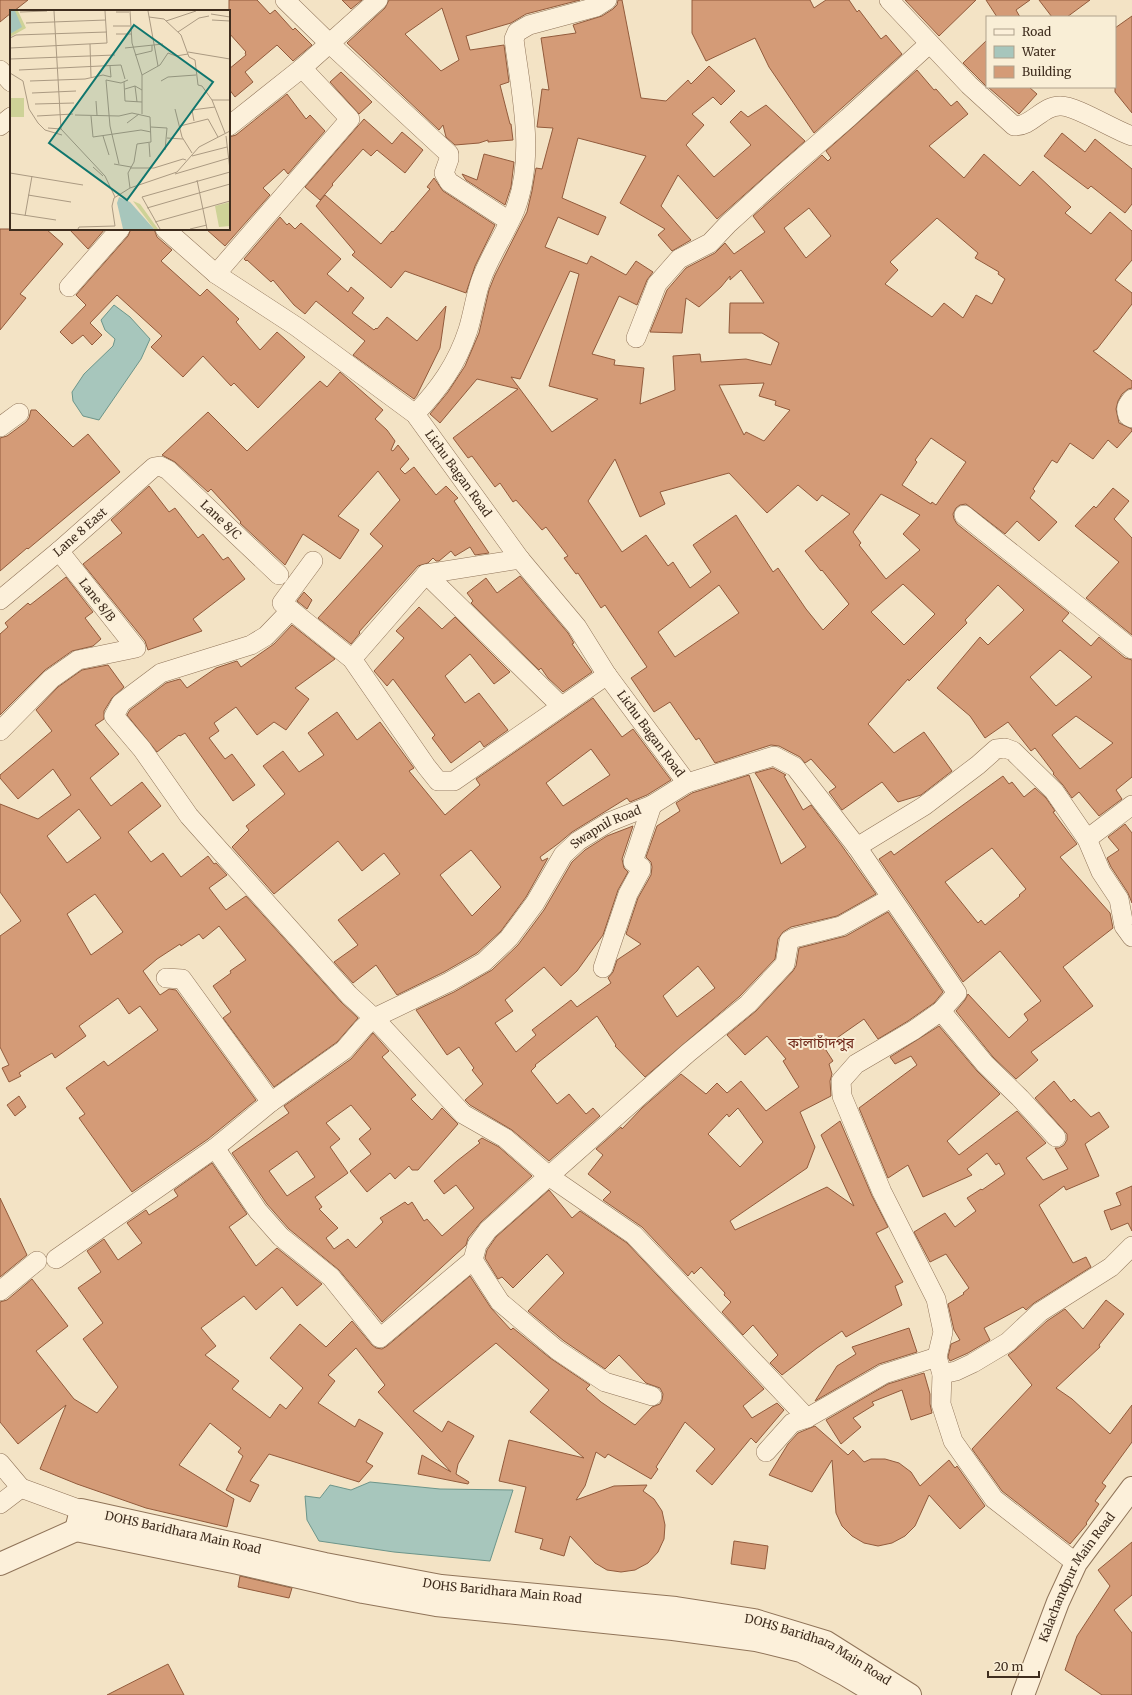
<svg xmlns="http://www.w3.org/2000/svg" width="1132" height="1695" viewBox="0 0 1132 1695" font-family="Merriweather,'Noto Sans Bengali',serif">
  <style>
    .water { fill: #a7c6bc; stroke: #6c958a }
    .building { fill: #d49b77; stroke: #925b3c; fill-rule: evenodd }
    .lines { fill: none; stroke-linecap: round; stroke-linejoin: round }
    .minor-casing { stroke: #907459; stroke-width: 20 }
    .tertiary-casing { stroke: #907459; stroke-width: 24 }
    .minor { stroke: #fcf0da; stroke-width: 19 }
    .tertiary { stroke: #fcf0da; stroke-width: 22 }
    .labels { text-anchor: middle; stroke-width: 4; stroke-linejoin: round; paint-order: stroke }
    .street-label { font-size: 12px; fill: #3f2d1e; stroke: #f9eed6 }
    .quarter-label { font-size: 14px; fill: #702819; stroke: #f9eed6 }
    .inset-road { fill: none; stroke: #ab9a82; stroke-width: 1 }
    .view { fill: #0f766e; fill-opacity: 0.15; stroke: #0f766e; stroke-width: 2 }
    .inset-edge { fill: none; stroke: #3f2d1e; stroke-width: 2 }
  </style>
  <rect width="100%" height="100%" fill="#f3e3c5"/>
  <path class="water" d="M114,305L130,317L150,339L141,359L99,420L83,416L73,401L72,392L84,374L113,346L115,339L105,330L101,320Z
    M370,1482L440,1489L513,1490L490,1561L394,1552L319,1541L307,1520L305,1496L320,1498L330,1485L351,1490Z"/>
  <path class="building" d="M0,0H28L14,11H11V13L0,22Z
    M229,0H257L270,14L275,10L293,30L295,28L312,45L293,61L277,45L245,72L253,82L235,97L229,89V69L246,55L245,53L246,52L229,33Z
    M342,0H362L351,9Z
    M389,0H580L526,14L511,23L466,36L470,50L504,45L509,82L500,85L510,124H511L513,140L488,142V140L479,143L455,145L446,137L443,125L439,130L347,43L385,8ZM442,8L459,60L441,71L405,34Z
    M618,0H622L641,98L666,101L688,80L691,84L709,66L735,91L721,105L713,97L692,114L704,125L686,145L714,177L751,145L730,122L741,111L748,117L766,105L805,141L717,219L678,175L661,206L691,240L672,251L658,235L665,229L620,203L646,156L578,138L562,198L606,217L598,235L558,217L545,247L587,264L591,256L626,275L636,261L653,272L647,280L637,305L619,296L592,354L615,360L614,365L644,368L640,404L675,390L673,356L700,354L701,362L746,359L771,365L779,343L762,333H729L730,303H764L741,270L730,280V276L721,287L699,307L686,298L682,333L650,332L667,290L686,268L715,253L725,243L734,254L765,232L753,216L822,155L828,161L831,158L826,151L917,70L934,90L936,89L951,106L957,101L968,114L929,146L964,178L984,154L1020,186L1033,171L1071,207L1065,213L1091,234L1110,212L1132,231V260L1115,280L1132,293V304L1097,349L1093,351L1132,381V388L1128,389L1122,394L1118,401L1116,409L1119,423L1132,429V431L1117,448L1108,440L1093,459L1070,443L1057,463L1052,460L1033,489L1035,491L1030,498L1057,522L1039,541L1017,521L1005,534L966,504L960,505L956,508L953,514L954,519L957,524L1069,613L1062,621L1091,646L1099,637L1125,658L1132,660V777L1116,790L1122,799L1099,816L1079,792L1072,798L1063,785L1053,774L1054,773L1035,748L1031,751L1008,722L985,738L970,716L937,688L980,637L988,645L1024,610L998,585L965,620L967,623L909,681L908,679L868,724L894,753L924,732L952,771L921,795L898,802L882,782L842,810L829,792L836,787L811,759L805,763L800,757L779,746L771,745L715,763L699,738L696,740L670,702L654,712L631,678L647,667L605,605L601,608L578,573L576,574L564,558L568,556L546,527L542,530L516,500L513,502L500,483L495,487L472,456L468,458L453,438L518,389L477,379L440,423L430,414L448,392L465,366L479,333L489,290L495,275L527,212L532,191L536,168L542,169L553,128L537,127L542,89L549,90L541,38L576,33L573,25L602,16L613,9L617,5ZM809,208L831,236L806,258L784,228ZM937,218L978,253L975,258L999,272L998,274L1005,279L992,304L976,295L963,318L944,303L932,317L885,284L898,270L890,262ZM570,271L579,274L549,386L598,399L552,432L511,377L520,379ZM764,383L759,396L776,401L775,405L790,410L764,441L746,432L744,435L719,385ZM931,438L966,462L936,505L932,502L931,504L902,485L917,462L915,460ZM615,459L640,517L665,504L660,492L729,473L767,513L798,485L817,501L822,495L850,514L805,551L821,571L822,570L849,604L823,630L806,609L778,568L773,572L736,515L693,545L711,572L690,588L673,562L668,566L646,535L622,552L588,501ZM881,494L920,515L903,534L920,550L886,579L859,545L861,543L853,532ZM903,584L935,614L904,645L871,612ZM719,585L739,613L675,657L658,632ZM1060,650L1092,677L1056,706L1030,677ZM1076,716L1113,743L1080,769L1052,735Z
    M692,0H810L814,8L826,0H849L857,12L859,10L881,39L886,35L902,54L814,133L769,67L755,38L706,61L692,33Z
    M905,0H976L939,36Z
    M986,0H1030L1016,10L1020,17H997Z
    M1039,0H1090L1067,17H1052Z
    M1132,16V113L1115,92V28Z
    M987,40V87L963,63Z
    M341,72L372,102L359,114L330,82Z
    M988,87H1029L1037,94L1019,114Z
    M287,94L306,119L310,115L325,131L288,174L284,169L263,188L270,195L225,246L206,229H229V137L236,135Z
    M364,119L392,144L402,132L423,150L405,173L377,150L371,156L363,149L332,184L333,185L320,200L305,187Z
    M1062,133L1085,152L1095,139L1132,169V204L1125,213L1091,186L1088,189L1044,156Z
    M484,154L514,162L511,187L505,205L466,180L462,174L477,180Z
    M434,178L443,191L495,225L475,266L466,293L405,271L391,288L352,255L355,252L316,206L325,195L381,244L392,231L393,232L430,189L427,187Z
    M280,217L287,225L289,223L295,229L301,223L341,259L327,274L348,292L351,287L364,298L352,313L374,330L376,328L377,329L387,317L417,341L446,306L440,348L417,395L414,399L353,355L365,341L316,301L305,314L294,305L273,280L271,282L247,260L246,261L244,259Z
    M0,229H46L63,244L20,294L26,298L0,330Z
    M69,229H105L88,249Z
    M131,229H154L157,237L172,250L161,261L200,296L207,289L239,319L236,322L260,350L277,332L305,357L258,408L234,383L231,386L203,356L183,377L151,347L162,336L117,295L90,323L102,335L92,345L83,335L72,344L60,332L86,305L76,295L128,236Z
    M340,372L383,410L375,419L387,430L395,441L391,450L393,451L398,445L409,459L400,469L405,474L414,467L436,495L446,486L458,498L454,501L489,553L475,555L470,547L455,556L451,551L439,561H436L433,558L428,563L418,566L359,632L360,633L351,644L318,618L383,546L370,534L400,500L378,471L338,516L359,530L340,559L303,534L285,565L240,523L241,522L211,489L208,492L175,462L162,455L208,412L247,451L320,381L327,387Z
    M31,410H36L73,447L88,434L120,472L28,549L27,548L0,571V438L7,436L26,422L29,418Z
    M149,486L169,512L175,508L198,538L203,534L223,560L228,557L245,579L193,619L202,631L148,650L145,641L83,564L122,533L111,520Z
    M1113,488L1129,501L1114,519L1132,538V635L1086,598L1119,562L1075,526L1094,506L1096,508Z
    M520,576L568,633L574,643L572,644L592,672L563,692L548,678L541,668L539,670L471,603L473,601L467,593L486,578L497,593Z
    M66,577L93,612L85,618L101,639L93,646L72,651L45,670L0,715V634L8,627L5,623L28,603L30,605Z
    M304,592L312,600L307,609L297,601Z
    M419,607L442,629L455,617L510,672L494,684L470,654L445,676L465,703L479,693L508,730L484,747L480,741L451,763L432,738L435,735L393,679L387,686L374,671L404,638L396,631Z
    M292,625L335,659L295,688L309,699L286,730L274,722L257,735L236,707L214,723L219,731L209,738L225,759L232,754L255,785L233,801L185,733L180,736L179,735L157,752L127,715L130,710L166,683L180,679L187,688L216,668L237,661L241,667L274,644Z
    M108,665L124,687L112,698L104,711V719L95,725L119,754L90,778L111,806L142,782L161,806L128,832L151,862L163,853L181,877L208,856L214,864L216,863L227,875L209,888L226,910L246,896L341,1002L358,1018L337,1042L274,1087L223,1018L231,1012L213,986L231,973L230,971L246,960L219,926L203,939L199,934L181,946L180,944L157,959L143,971L160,995L169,989L176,990L256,1100L208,1139L132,1192L79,1118L85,1114L66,1088L104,1061L108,1066L158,1030L140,1006L129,1014L118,998L79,1026L86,1036L55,1058L52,1053L32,1065L19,1073L21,1076L9,1082L2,1068L9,1065L0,1047V936L21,921L0,892V804L38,819L71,795L53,769L18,799L0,778V775L52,731L36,710L58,687L82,670ZM79,809L101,838L67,863L47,836ZM95,894L123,932L91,955L67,914Z
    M593,698L622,737L633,729L671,780L647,795L630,802L627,798L572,832L559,843L540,857L542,861L548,858L526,897L501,931L477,953L444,972L397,995L376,965L353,983L334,962L358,945L338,920L400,874L384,853L362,871L338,841L274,894L232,847L249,830L246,826L285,794L263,766L283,751L299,772L324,755L308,733L337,712L357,740L380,722L414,768L409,771L445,815L480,785L476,779ZM591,749L610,775L563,806L546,783ZM471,850L501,887L472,916L440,875Z
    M773,768L786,775L784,776L803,810L811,805L842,846L876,894L837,916L791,927L783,932L778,939L775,959L740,996L645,1077L615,1046L616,1045L597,1016L535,1065L536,1066L531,1071L557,1104L569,1094L586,1114L593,1108L600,1116L549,1161L512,1130L470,1105L465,1100L483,1084L472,1070L474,1068L459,1047L447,1055L416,1010L454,992L492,970L518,945L544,910L572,862L585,850L607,836L633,826L622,859L624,868L628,872L618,890L603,935L577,971L561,986L544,967L505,1000L513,1011L495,1023L516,1052L536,1035L532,1030L571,1000L577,1007L611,983L608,978L613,972L617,960L641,944L626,934L638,898L651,875L652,867L651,862L646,857L657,826L680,811L676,803L692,793L749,775L781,864L806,847L755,773ZM698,966L715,988L677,1017L663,996Z
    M1003,776L1009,784L1012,782L1024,797L1035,788L1046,798L1055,811L1053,812L1077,844L1060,857L1110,913L1113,928L1063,967L1093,1006L1031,1052L1038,1060L1016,1079L993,1057L956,1011L965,1000L968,994L1009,1038L1028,1020L1024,1014L1041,1001L1000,951L963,982L879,859L891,851L894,855ZM992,848L1026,889L1019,895L1020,896L985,925L981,920L978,923L945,882Z
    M1125,824L1132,833V903L1128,893L1111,867L1107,858L1119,850L1108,837Z
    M888,912L943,992L934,1003L908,1021L878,1039L864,1019L824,1047L833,1061L829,1064L832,1074L830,1081L831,1096L800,1112L815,1147L807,1168L730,1221L735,1230L827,1187L854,1206L821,1135L840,1121L872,1196L888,1227L876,1233L903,1282L895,1286L902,1305L846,1337L842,1331L817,1348L782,1375L770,1363L778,1355L753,1325L743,1335L722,1312L731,1302L724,1295L725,1293L701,1267L694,1274L692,1271L688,1276L642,1227L603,1200L611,1192L588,1174L603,1155L596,1149L621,1127L622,1129L642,1108L681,1074L706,1094L717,1083L727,1093L741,1081L766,1111L799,1087L783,1061L786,1059L767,1036L745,1055L727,1035L756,1011L793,971L796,966L799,948L846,936ZM738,1108L763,1142L740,1167L708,1134L727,1114L729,1117Z
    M939,1026L977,1071L1000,1094L947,1141L959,1155L1017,1111L1046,1143L1026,1158L1043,1180L1068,1169L1055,1148H1059L1064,1145L1067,1140V1134L1035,1098L1054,1081L1071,1102L1074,1099L1091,1117L1099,1112L1109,1127L1085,1144L1099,1176L1066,1190L1064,1186L1039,1205L1073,1263L1086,1257L1091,1267L1034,1303L1026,1310L1023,1307L984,1328L990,1340L968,1353L950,1361L948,1357L951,1344L960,1340L954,1330L948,1304L964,1294L963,1293L969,1288L946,1254L930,1262L914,1232L945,1213L955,1227L976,1211L967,1198L981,1189L982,1190L1005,1174L999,1163L996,1165L987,1153L967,1169L972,1175L923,1197L908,1165L888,1178L859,1108L917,1065L911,1056L895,1064L890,1057Z
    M373,1033L389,1051L382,1057L416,1095L411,1099L432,1120L442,1108L458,1124L418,1170H412L409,1166L395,1179L390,1173L367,1192L350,1171L371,1154L359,1139L371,1129L351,1105L326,1123L340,1139L330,1147L348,1173L315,1197L322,1207L319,1209L338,1228L326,1238L334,1249L348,1239L356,1248L383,1222L380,1218L405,1202L408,1205L412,1202L424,1221L427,1219L442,1236L474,1208L456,1185L444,1194L434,1181L457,1161L480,1143L478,1141L482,1138L499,1147L532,1176L481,1222L468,1238L466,1245L382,1322L339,1270L289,1229L267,1204L232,1153L289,1113L284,1106L351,1059ZM297,1151L315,1177L287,1196L269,1171Z
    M19,1096L26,1107L15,1116L7,1105Z
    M212,1163L247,1214L229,1227L256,1266L277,1248L322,1284L297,1306L282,1287L256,1310L244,1296L201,1328L216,1346L205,1355L239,1381L232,1389L270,1418L280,1404L286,1409L303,1388L270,1358L300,1324L326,1347L352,1321L372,1345L376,1348L382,1349L387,1346L470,1276L491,1308L511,1330L513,1328L550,1358L590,1385L586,1389L601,1402L635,1425L652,1407L660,1404L662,1400L663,1394L660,1388L646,1383L619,1355L605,1369L564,1341L528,1311L564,1273L547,1254L513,1288L502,1277L498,1279L485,1258L487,1250L496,1237L549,1190L572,1218L580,1211L627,1243L764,1389L743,1406L752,1418L777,1403L784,1410L756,1443L751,1438L712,1485L696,1471L715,1449L685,1422L656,1467L658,1469L651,1479L608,1454L605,1458L596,1452L585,1486L576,1500L614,1486L647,1485L643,1491L654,1499L662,1511L665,1525L664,1539L658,1552L648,1563L635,1570L621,1572L607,1570L595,1563L570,1536L564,1556L540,1549L543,1539L515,1532L526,1487L499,1481L509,1440L584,1458L530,1412L549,1390L496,1343L413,1411L442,1432L448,1421L474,1436L458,1464L456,1474L469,1482L468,1484L418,1474L422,1455L451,1472L378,1392L385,1385L356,1348L328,1375L335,1381L318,1403L355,1427L359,1419L383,1433L366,1462L373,1466L359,1482L269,1454L250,1481L259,1485L250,1502L226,1490L243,1456L238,1452L241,1448L210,1423L179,1465L234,1499L227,1527L146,1508L77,1484L40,1469L66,1405L18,1444L0,1422V1302L7,1300L32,1279L68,1326L36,1351L74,1399L97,1413L118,1387L83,1339L103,1323L78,1288L101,1272L87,1251L104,1239L118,1260L142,1243L127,1223L146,1210L149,1215L178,1196L174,1190Z
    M1132,1186V1231L1128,1223L1111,1230L1104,1211L1121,1205L1116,1193Z
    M0,1198L27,1255L0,1277Z
    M1106,1300L1124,1314L1099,1345L1100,1347L1056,1388L1072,1399L1110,1434L1132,1405V1442L1102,1483L1106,1486L1095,1501L1099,1504L1086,1523L1087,1524L1070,1544L1002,1491L972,1449L1032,1385L1008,1355L1015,1350L1047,1321L1065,1309L1083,1329Z
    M909,1328L917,1352L879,1364L815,1401L837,1366L856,1354L852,1347Z
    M924,1373L930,1394V1404L932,1413L911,1420L902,1390L872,1402L874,1405L853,1418L861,1427L841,1444L826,1420L888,1384Z
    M815,1426L848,1455L853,1450L864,1462L871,1459H885L899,1463L911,1472L920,1486L949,1460L955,1468L957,1466L985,1506L960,1529L929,1495L915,1526L905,1536L892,1543L878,1546L864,1543L852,1536L842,1526L836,1513L832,1460L812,1492L769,1475L788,1444L798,1433Z
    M734,1541L768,1546L765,1569L731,1564Z
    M1132,1542V1595L1114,1610L1132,1633V1695H1102L1065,1670L1077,1636L1110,1586L1098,1570Z
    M240,1576L292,1588L289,1598L238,1587Z
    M168,1664L184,1695H107Z"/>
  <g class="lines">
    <g class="minor-casing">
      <g id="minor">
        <path d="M285,0L329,43L449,154V159L444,173L449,182L509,221"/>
        <path d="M889,0L969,85L1014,126C1032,127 1042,105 1061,106C1076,106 1114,130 1132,136"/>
        <path d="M0,70L11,82"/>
        <path d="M0,126L11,117"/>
        <path d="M229,126L302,68L378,0"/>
        <path id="s1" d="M165,229L216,274L297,327L415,414L520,559L577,627L607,675L687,783"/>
        <path d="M216,274L350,119L302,68"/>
        <path d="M69,287L120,229"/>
        <path d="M636,338L657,284L679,259L710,243L728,224L782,175L848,118L929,44"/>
        <path d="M1132,399C1127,405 1125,408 1128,416L1132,418"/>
        <path d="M415,414C439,389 457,364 468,330C473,314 475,297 481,280C490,255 505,234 515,210C536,156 521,94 514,39L517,32L529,25L596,7L607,0"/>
        <path d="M0,427L19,413"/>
        <path d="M964,515L1132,649"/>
        <path d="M313,561L282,603L352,659L426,766L438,781H454L607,675"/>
        <path d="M426,574L561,706"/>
        <path id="s2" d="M0,600L59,551L154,467L160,466L168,470L279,575"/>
        <path d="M291,610L266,636L251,645L161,673L121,703L114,716L142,749L189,816L349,995L374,1018L463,1114L505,1138L550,1177L634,1235L807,1418"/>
        <path d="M352,659L426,574L520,559"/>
        <path d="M0,731L51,679L78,660L136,648L59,551"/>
        <path d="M1087,839L1132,805"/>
        <path d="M857,847L924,806L978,765L996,749L1005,748L1013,751L1054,791L1087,839L1101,872L1119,899L1124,926L1132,937"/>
        <path d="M603,968L628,894L641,870V867L633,862L652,805"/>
        <path d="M166,978L182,979L271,1102"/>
        <path d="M941,1011L985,1064L1020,1098L1056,1137"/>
        <path d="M215,1148L258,1211L281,1237L331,1277L380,1338L473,1260L477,1245L488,1230L688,1053L748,1004L785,964L789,941L794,938L841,926L891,898"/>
        <path id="s3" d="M56,1259L215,1148L271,1102L344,1050L363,1028L374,1018L449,982L484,962L509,938L535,903L563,855L578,841L609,822L652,805L687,783L774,756L795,767L857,847L957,993L941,1011L914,1030L856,1064L841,1081L842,1096L882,1192L936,1299L943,1332L937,1357L942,1374L941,1404L953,1441L994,1499L1076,1563"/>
        <path d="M473,1260L500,1302L557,1350L605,1382L652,1396"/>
        <path d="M0,1291L37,1261"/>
        <path d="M942,1374L956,1371L973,1363L1008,1342L1040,1312L1111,1267L1132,1246"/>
        <path d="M766,1452L792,1423L807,1418L884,1374L937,1357"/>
        <path d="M0,1463L21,1488"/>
        <path d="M21,1488L81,1510"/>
        <path d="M0,1504L21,1488"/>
      </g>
    </g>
    <g class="tertiary-casing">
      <g id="tertiary">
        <path id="s4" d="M76,1530L81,1510L325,1564L441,1586L676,1608L754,1620L826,1642L910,1695"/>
        <path d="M76,1530L238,1563L363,1592L436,1605L673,1629L756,1640L801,1651L846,1675L879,1695"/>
        <path d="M0,1564L76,1530"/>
        <path id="s5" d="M1023,1695L1058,1602L1076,1563L1132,1488"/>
      </g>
    </g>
    <use href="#minor" class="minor"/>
    <use href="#tertiary" class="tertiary"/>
  </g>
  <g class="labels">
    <g class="street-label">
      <text dy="4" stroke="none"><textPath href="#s1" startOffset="385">Lichu Bagan Road</textPath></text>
      <text dy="4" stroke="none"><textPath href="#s2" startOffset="291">Lane 8/C</textPath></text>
      <text dy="4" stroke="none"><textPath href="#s2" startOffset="105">Lane 8 East</textPath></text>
      <text transform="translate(97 600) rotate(52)" y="4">Lane 8/B</text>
      <text dy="4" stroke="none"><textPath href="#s1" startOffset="709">Lichu Bagan Road</textPath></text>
      <text dy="4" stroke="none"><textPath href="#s3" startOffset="709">Swapnil Road</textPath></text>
      <text dy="4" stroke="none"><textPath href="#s4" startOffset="125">DOHS Baridhara Main Road</textPath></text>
      <text dy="4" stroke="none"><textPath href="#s5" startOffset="130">Kalachandpur Main Road</textPath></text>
      <text dy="4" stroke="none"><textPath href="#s4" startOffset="450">DOHS Baridhara Main Road</textPath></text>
      <text dy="4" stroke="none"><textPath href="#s4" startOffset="774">DOHS Baridhara Main Road</textPath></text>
    </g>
    <g class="quarter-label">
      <text x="821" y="1048">কালাচাঁদপুর</text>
    </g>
  </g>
  <g transform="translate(10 10)">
    <rect width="220" height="220" fill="#f3e3c5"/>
    <path d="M0,1H8L16,18L0,27ZM14,88V107H0V88ZM123,191L130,194L148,219H144ZM220,192V216L209,217L205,196Z" fill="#ced297"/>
    <path d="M0,1H5L12,17L0,24ZM109,187L120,192L144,219H113L107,193Z" fill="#a7c6bc"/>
    <path class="inset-road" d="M44,1L51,119M120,1L122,33L132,65V104M138,1L148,56M10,2L37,1M106,2H119M201,4L220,7M139,7L154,9L171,25L179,47L185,50L188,75L192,76L202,90L215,123M202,10L220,11V7M156,11L186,1M16,13L96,10M103,16H120M168,22L189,8L199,6M106,24H121M0,28L6,25L97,22M80,34L81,67M0,38L97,33L95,1M115,38L153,34M178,42L220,49M125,45L142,41V35M0,49L105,45M9,60L111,55L115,69M0,63L13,71L19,99L28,113L35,120L52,125M132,65L150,55L158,43L166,46L178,44M20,71L75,69L93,65L101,67L100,56M151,71L158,67L186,65M114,72L115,91L132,92M125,76L127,92M115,79L125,76L132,80M22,83L66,81M202,90H220M86,91L87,105M25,94L64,93M165,99L172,127L182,143M65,105L109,106L122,103L140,107L141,132L127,134L124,152L118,163L120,178M27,106L63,104M81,106L83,127L131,120L141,122M184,111L182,100L205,97M117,113L129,104M170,116L198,109L208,127M141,117L157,118L155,140M38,118L51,119M51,119L95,166L105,187M93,126L99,145M216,126L220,160M157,128L173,129M139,133L140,147M182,146L217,137M104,154L121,157M109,154L100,116L96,70L111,73L118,70M83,157L93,166M120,158H144L173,149L176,150M0,163L73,175M165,164L219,148M187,170L197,219M18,185L61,192M137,198L220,174M0,203L46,210M15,206L22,166M145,212L220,191M68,219L69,217L105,216L102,196L104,188L120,178L167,162L189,137L220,121M150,219L132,187L220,162M180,219L197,215"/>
    <path class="view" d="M124,15L203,72L117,190L39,133Z"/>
    <rect width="220" height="220" class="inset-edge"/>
  </g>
  <rect x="986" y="16" width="130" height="72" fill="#f9eed6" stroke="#afa18c"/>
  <rect x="994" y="29" width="20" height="6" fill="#fcf0da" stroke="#afa18c"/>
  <text x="1022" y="36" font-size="12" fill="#3f2d1e">Road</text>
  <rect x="994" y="46" width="20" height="12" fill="#a7c6bc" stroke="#afa18c"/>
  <text x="1022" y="56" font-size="12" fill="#3f2d1e">Water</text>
  <rect x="994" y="66" width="20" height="12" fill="#d49b77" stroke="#afa18c"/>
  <text x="1022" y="76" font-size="12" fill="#3f2d1e">Building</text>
  <path d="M988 1671v6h51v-6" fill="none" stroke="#3f2d1e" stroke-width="2"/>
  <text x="994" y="1671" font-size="12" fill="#3f2d1e" stroke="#f9eed6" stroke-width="3" paint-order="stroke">20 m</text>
</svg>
